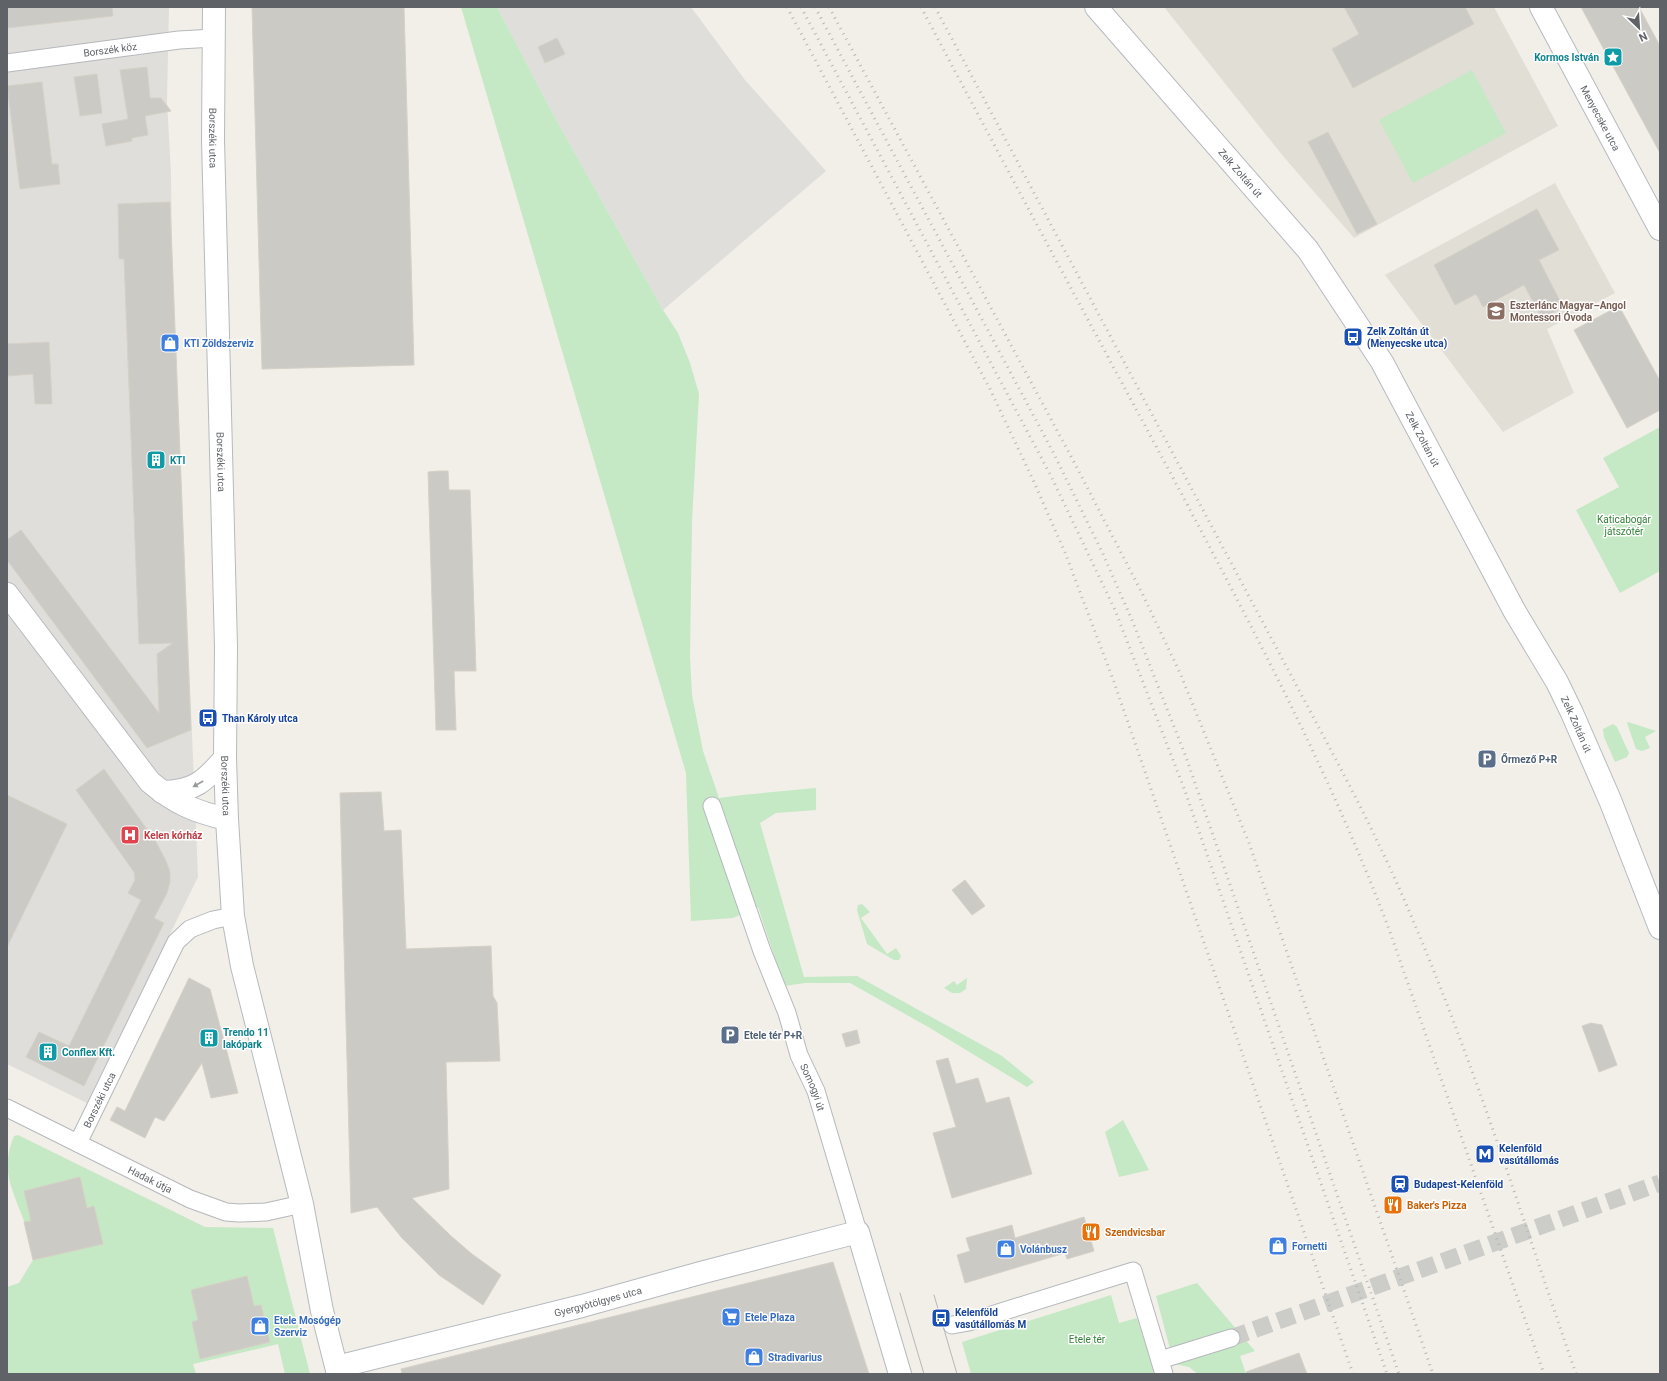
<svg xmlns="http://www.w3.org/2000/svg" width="1667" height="1381" viewBox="0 0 1667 1381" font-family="Roboto,sans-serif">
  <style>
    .industrial { fill: #e0deda }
    .education { fill: #e1ded6 }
    .green { fill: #c5e8c5 }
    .building { fill: #cccac5; stroke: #d6d1c6 }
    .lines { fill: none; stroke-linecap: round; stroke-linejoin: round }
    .street-tunnel { stroke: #ccccc8; stroke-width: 17; stroke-dasharray: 17 8; stroke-linecap: butt }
    .street-casing { stroke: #b5b8bc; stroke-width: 19 }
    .secondary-casing { stroke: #b6babf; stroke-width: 24 }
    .street { stroke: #fff; stroke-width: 17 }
    .secondary { stroke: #fff; stroke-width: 22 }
    .tram { stroke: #b6b7b8; stroke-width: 1 }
    .rail { stroke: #b6b7b8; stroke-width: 3; stroke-dasharray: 1 5; stroke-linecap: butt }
    .oneway { fill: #979a9d }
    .labels { text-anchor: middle; stroke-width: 3; stroke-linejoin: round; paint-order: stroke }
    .street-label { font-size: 10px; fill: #5f6368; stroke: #fff }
    .culture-label { font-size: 10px; font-weight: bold; fill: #0d838f; stroke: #fff; text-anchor: start }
    .education-label { font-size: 10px; font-weight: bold; fill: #785e54; stroke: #fff; text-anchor: start }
    .transit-label { font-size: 10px; font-weight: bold; fill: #164399; stroke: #fff; text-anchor: start }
    .shop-label { font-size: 10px; font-weight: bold; fill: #366cbe; stroke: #fff; text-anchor: start }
    .park-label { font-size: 10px; fill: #348238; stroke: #fff }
    .service-label { font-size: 10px; font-weight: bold; fill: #4e5e75; stroke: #fff; text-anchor: start }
    .health-label { font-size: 10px; font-weight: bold; fill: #be3a42; stroke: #fff; text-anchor: start }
    .food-label { font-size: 10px; font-weight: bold; fill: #c56008; stroke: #fff; text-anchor: start }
  </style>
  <rect width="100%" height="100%" fill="#f1efe8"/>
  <path class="industrial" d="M7,7H169L167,101L171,174L172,257L198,877L87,1103L7,1064Z
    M497,7H691L745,80L826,171L663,310L554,116Z"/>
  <path class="education" d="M1164,7H1494L1558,126L1354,238L1283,156Z
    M1555,183L1615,293L1547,329L1574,393L1503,432L1385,275Z"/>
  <path class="green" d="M461,7H497L554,116L663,310L678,333L690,363L699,394L692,521L690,657L692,695L703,751L719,798L742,795L816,788V810L776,813L760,823L804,977L857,976L1002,1056L1034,1082L1027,1087L930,1028L850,983H805L784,986L758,907L733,918L691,921L686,773Z
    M1472,70L1506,133L1413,183L1379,120Z
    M1660,427V571L1620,593L1576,510L1619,487L1603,458Z
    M1628,722L1656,731L1645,737L1650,748L1642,751L1636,749L1627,723Z
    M1613,724L1617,727L1629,753L1627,757L1615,762L1604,737L1603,729Z
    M862,904L870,912L861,918L887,954L896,948L901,956L899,960H894L867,944L857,910L858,905Z
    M967,978L966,989L960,993H952L944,988L954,981L957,985Z
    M1123,1120L1149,1170L1119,1177L1105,1132Z
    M18,1135L205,1227L273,1228L310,1374H285L278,1344L193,1364L196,1374H7V1287L19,1283L33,1260C30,1247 28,1233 24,1221C12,1188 0,1171 14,1136Z
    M1197,1283L1255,1351L1240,1356L1246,1374H1198L1189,1367L1174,1364L1156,1296Z
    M1111,1295L1119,1323L1137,1318L1155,1374H971L962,1342Z"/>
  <path class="building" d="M7,7H112L113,16L7,28Z
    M252,7H404L414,365L262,369Z
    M1344,7H1465L1474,24L1353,88L1332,49L1359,34Z
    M1581,7H1639L1647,22L1660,46V153Z
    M557,38L565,54L545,63L538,47Z
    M147,67L150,98H161L171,111L145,116L148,135L132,138V141L106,146L102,124L128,119L120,70Z
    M97,74L102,113L80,116L74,77Z
    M42,82L52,164H58L60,184L20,189L7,86Z
    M1328,132L1377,224L1357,234L1308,142Z
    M170,202L191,730L147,748L7,560V540L21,530L159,713L157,654L173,643L139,644L124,259H119L118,204Z
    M1537,209L1559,250L1539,260L1563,307L1542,318L1524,285L1483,307L1476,294L1455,305L1434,265Z
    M1619,306L1660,381V410L1627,428L1574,330Z
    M49,342L52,404H35L33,374L7,376V344Z
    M438,471H448L449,490H470L476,671H454L456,730H436L428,472Z
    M104,769L156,842L166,861L170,872V882L167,893L154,918L164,923L84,1086L26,1057L39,1032L69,1046L141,900L128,893L135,880L134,872L76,790Z
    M381,792L384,831L401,830L406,949L491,946L493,996L497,1003L500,1061L446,1062L449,1189L412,1198L451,1236L472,1254L501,1275L483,1305L439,1275L402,1238L377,1207L351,1213L340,793Z
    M7,795L67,824L7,947Z
    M965,880L985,906L972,915L952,890Z
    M189,978L210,989L238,1093L211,1098L202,1063L164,1121L155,1117L145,1138L110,1120L117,1107L125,1111Z
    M1591,1023L1602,1025L1617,1065L1599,1072L1582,1026Z
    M857,1030L860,1043L846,1047L842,1034Z
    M948,1058L956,1084L978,1078L986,1103L1009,1097L1032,1174L952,1198L933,1133L956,1127L936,1061Z
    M80,1177L87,1208L94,1206L103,1244L33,1260L24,1222L31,1221L24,1191Z
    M1084,1217L1094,1251L1067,1259L1065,1253L965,1283L957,1255L970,1251L966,1238L1012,1225L1015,1238Z
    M833,1262L869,1374H402L401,1369Z
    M247,1276L254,1306L261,1305L270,1342L200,1359L192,1322L198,1320L191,1290Z
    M1299,1353L1307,1374H1247L1246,1372Z"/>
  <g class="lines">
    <path class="street-tunnel" d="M1231,1338L1660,1183"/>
    <g class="street-casing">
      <g id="street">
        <path id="s1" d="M7,63L179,40L214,38"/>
        <path id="s2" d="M712,806L762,951L787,1013L799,1055L816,1091L858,1232"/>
        <path id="s3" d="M7,1108L190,1199L226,1212L239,1213L266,1212L302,1204"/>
        <path id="s4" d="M78,1143L176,942L190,929L213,920L233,916"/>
        <path d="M952,1325L969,1322L1133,1271L1164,1374"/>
        <path d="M1160,1360L1231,1338"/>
      </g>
    </g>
    <g class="secondary-casing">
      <g id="secondary">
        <path id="s5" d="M214,7L213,140L226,647L225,758L227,819L233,916L242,966L302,1204L322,1311L338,1374"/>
        <path id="s6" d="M1096,7L1308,250L1382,362L1515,612L1557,682L1572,713L1610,800L1660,928"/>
        <path id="s7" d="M1541,7L1660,229"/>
        <path d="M7,594L150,782C175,803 195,812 227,819"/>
        <path d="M162,792C194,792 205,781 225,758"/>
        <path id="s8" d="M337,1367L582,1306L704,1272L858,1232L900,1374"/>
      </g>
    </g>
    <use href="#street" class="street"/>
    <use href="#secondary" class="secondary"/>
    <path class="tram" d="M900,1293L924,1374
      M934,1295L957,1374"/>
    <path class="rail" d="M787,7L990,389L1034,482L1066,555L1114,682L1353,1374
      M801,7L1051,476L1115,610L1185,791L1387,1374
      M815,7L1053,452L1103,554L1132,620L1186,757L1399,1374
      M829,7L1074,462L1142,593L1180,673L1249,843L1433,1374
      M921,7C1004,164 1088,320 1172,476C1251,625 1331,774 1390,932L1544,1374
      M935,7L1342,771C1369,823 1395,876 1417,930C1478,1075 1525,1226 1576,1374"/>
  </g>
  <defs><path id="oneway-solid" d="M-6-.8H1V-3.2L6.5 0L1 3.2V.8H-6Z"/></defs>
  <use class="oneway" href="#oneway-solid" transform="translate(198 784) rotate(150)"/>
  <defs>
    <g id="sight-square" transform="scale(1)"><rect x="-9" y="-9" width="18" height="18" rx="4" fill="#0f9aa8" stroke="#fff"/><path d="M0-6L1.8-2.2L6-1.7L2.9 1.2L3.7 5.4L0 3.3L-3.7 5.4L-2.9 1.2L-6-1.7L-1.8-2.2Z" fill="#fff"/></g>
    <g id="school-square" transform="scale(1)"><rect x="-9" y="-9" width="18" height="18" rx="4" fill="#8d6e63" stroke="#fff"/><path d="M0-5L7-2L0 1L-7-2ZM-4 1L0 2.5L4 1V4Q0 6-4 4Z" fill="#fff"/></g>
    <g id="bus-square" transform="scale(1)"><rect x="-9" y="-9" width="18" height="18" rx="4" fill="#1a4fb4" stroke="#fff"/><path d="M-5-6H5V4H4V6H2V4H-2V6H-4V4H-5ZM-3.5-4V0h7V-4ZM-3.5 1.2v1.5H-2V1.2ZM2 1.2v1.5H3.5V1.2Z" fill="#fff"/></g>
    <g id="shop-square" transform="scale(1)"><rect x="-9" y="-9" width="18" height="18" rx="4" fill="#3f7fe0" stroke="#fff"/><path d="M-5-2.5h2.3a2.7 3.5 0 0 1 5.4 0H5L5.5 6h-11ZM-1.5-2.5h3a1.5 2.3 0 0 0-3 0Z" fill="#fff"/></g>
    <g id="building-square" transform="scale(1)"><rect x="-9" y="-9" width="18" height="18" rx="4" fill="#0f9aa8" stroke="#fff"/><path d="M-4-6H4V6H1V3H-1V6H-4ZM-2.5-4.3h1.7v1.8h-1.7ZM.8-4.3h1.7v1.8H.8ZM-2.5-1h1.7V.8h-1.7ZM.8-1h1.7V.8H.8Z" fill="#fff"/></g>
    <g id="parking-square" transform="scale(1)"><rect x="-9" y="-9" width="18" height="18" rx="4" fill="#5c6f8a" stroke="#fff"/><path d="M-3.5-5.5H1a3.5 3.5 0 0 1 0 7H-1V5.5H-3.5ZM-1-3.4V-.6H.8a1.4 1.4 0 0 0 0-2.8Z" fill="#fff"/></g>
    <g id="hospital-square" transform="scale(1)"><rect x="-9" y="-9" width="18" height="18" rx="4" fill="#e0444e" stroke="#fff"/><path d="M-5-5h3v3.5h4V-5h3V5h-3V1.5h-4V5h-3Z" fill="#fff"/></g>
    <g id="metro-square" transform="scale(1)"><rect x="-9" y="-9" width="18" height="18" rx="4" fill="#1a4fb4" stroke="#fff"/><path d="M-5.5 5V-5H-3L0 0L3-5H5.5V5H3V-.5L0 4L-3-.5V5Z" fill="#fff"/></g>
    <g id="station-square" transform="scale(1)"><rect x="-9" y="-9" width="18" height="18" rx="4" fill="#1a4fb4" stroke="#fff"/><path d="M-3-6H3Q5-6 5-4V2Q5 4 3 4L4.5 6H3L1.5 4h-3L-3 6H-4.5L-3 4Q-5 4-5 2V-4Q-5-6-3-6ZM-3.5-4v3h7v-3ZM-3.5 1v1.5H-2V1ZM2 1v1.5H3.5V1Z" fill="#fff"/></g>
    <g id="restaurant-square" transform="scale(1)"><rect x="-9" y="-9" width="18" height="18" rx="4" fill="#e8710a" stroke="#fff"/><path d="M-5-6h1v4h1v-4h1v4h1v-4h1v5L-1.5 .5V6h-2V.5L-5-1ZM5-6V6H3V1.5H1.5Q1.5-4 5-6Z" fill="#fff"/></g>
    <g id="supermarket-square" transform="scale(1)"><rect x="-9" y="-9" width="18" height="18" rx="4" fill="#3f7fe0" stroke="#fff"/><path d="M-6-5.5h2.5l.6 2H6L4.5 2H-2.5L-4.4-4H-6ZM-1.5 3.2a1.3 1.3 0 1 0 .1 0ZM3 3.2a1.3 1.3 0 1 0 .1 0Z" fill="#fff"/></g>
  </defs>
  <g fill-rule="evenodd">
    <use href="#sight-square" x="1613" y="57"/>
    <use href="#school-square" x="1496" y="311"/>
    <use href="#bus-square" x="1353" y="337"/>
    <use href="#shop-square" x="170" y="343"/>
    <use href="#building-square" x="156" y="460"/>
    <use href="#bus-square" x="208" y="718"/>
    <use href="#parking-square" x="1487" y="759"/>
    <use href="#hospital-square" x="130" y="835"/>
    <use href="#parking-square" x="730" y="1035"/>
    <use href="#building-square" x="209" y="1038"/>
    <use href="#building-square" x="48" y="1052"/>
    <use href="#metro-square" x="1485" y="1154"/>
    <use href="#station-square" x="1400" y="1184"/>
    <use href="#restaurant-square" x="1393" y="1205"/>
    <use href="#restaurant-square" x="1091" y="1232"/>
    <use href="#shop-square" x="1278" y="1246"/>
    <use href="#shop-square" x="1006" y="1249"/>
    <use href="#supermarket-square" x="731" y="1317"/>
    <use href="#bus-square" x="941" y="1318"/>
    <use href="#shop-square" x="260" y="1326"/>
    <use href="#shop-square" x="754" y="1357"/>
  </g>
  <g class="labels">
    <g class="street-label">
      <text dy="4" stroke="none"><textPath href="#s1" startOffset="104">Borszék köz</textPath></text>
      <text dy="4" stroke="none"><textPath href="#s7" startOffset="126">Menyecske utca</textPath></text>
      <text dy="4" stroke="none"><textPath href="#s5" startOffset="131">Borszéki utca</textPath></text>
      <text dy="4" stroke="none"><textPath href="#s6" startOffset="220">Zelk Zoltán út</textPath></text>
      <text dy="4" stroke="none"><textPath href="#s6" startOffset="544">Zelk Zoltán út</textPath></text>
      <text dy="4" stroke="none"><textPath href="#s5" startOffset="455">Borszéki utca</textPath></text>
      <text dy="4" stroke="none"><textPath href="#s6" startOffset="868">Zelk Zoltán út</textPath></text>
      <text dy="4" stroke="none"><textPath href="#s5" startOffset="779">Borszéki utca</textPath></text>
      <text dy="4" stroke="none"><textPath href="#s2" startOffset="299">Somogyi út</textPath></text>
      <text dy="4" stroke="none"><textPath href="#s4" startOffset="48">Borszéki utca</textPath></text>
      <text dy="4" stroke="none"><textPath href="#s3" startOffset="160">Hadak útja</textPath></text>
      <text dy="4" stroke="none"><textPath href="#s8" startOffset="269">Gyergyótölgyes utca</textPath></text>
    </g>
    <g class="culture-label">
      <text x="1599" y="61" text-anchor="end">Kormos István</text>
      <text x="170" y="464">KTI</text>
      <text x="223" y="1036">Trendo 11<tspan x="223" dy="12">lakópark</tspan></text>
      <text x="62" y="1056">Conflex Kft.</text>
    </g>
    <g class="education-label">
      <text x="1510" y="309">Eszterlánc Magyar–Angol<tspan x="1510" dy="12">Montessori Óvoda</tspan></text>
    </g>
    <g class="transit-label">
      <text x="1367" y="335">Zelk Zoltán út<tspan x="1367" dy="12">(Menyecske utca)</tspan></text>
      <text x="222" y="722">Than Károly utca</text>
      <text x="1499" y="1152">Kelenföld<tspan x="1499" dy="12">vasútállomás</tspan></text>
      <text x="1414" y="1188">Budapest-Kelenföld</text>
      <text x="955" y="1316">Kelenföld<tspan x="955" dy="12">vasútállomás M</tspan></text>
    </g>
    <g class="shop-label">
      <text x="184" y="347">KTI Zöldszerviz</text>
      <text x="1292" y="1250">Fornetti</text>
      <text x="1020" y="1253">Volánbusz</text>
      <text x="745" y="1321">Etele Plaza</text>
      <text x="274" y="1324">Etele Mosógép<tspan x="274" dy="12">Szerviz</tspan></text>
      <text x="768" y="1361">Stradivarius</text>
    </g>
    <g class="park-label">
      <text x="1624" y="523">Katicabogár<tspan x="1624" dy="12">játszótér</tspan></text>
      <text x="1087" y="1343">Etele tér</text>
    </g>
    <g class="service-label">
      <text x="1501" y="763">Őrmező P+R</text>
      <text x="744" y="1039">Etele tér P+R</text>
    </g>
    <g class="health-label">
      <text x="144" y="839">Kelen kórház</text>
    </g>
    <g class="food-label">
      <text x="1407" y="1209">Baker's Pizza</text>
      <text x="1105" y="1236">Szendvicsbar</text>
    </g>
  </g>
  <rect width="1667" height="1381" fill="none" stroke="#5f6368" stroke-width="16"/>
  <g transform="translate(1639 28) rotate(155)" stroke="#ffffff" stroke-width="3" paint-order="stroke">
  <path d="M0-3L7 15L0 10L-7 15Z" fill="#5f6368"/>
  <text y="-6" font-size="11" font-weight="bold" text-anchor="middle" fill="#5f6368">N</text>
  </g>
</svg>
